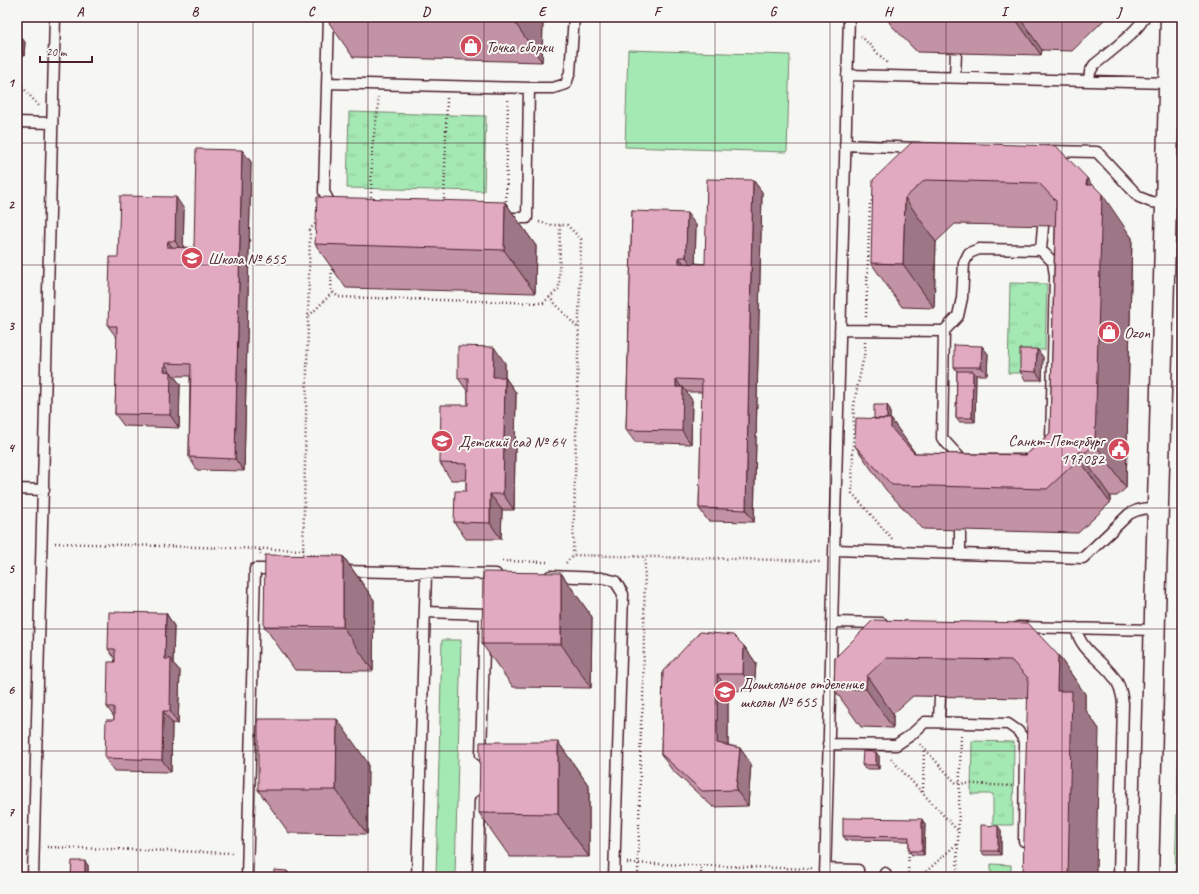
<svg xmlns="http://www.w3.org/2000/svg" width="1199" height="894" viewBox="0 0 1199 894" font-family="Caveat,sans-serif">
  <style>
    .green { fill: #a4e8b3; stroke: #77846f }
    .park { fill: url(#park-tufts); stroke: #77846f }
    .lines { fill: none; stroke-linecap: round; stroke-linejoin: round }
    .service-casing { stroke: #4a1f2b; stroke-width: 13 }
    .minor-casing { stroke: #4a1f2b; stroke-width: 23 }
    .path { stroke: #4a1f2b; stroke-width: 2.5; stroke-dasharray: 1 3; stroke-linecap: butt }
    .service { stroke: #f6f6f2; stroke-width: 10 }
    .minor { stroke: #f6f6f2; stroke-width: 20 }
    .wall { fill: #c292a5; stroke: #4a1f2b }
    .shaded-wall { fill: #9e7786; stroke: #4a1f2b }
    .building { fill: #e1aac0; stroke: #4a1f2b }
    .grid { fill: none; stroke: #4a1f2b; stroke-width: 1; stroke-opacity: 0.55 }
    .labels { text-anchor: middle; stroke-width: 4; stroke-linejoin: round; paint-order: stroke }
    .poi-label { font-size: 16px; fill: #4a1f2b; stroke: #f6f6f2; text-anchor: start }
    .neatline { fill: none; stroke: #4a1f2b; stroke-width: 1.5 }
    .grid-label { font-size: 13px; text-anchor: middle; font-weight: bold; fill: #4a1f2b }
  </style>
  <defs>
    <pattern id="park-tufts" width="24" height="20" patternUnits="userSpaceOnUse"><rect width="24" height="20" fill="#a4e8b3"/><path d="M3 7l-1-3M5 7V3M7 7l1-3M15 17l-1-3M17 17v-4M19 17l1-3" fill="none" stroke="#8fc79a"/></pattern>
  </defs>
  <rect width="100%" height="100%" fill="#f6f6f2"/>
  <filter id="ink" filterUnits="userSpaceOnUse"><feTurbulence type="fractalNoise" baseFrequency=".025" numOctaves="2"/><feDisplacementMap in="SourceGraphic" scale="8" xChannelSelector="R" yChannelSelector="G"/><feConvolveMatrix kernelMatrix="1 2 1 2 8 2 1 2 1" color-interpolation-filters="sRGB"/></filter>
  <g filter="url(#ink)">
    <path class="green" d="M628,50L790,55L787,152L625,147Z
      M1182,639V877H1175Z
      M442,640H461L455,877H436Z"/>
    <path class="park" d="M349,112L486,116L484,191L347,188Z
      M1010,283L1047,284L1045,350H1022L1021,373H1008Z
      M972,741L1014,742L1013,825H993V794H971Z
      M991,864L1011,865V877H991Z"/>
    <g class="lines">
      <g class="service-casing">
        <path id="service" d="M329,17L324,192L333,209
          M847,75L1169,83
          M955,77L956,53
          M1089,81L1090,72L1094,65C1106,55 1140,30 1144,17
          M327,83L529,88H553L566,84L570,72L574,17
          M17,122L51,123
          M845,145L919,148
          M1049,151L1097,152L1139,197L1151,202L1165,203
          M502,218H527L529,88
          M979,249L1041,250L1053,262L1055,276L1051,440C1045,453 1042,456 1028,460H962L942,438L944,331L958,316L962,298L964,263L969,253Z
          M1041,250L1043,226
          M840,330L944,331
          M17,489L44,490
          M834,550L1083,558L1129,514C1139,508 1147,508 1158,508
          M960,554V530
          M340,571L496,574
          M550,576L602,578L615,581L623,594L614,877
          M425,612L485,614L481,755
          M832,622L882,623
          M1018,627L1155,630
          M1076,628C1080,652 1106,662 1117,682C1121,689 1122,695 1123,703L1119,877
          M939,722L940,696
          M828,744L896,745L911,735L925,722L1008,724L1018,731L1025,741L1024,841
          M825,869L858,870V877
          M33,877L55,17
          M247,877L255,569H278
          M417,877L426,573
          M478,877L480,801
          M825,877L849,17
          M885,877V873"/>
      </g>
      <g class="minor-casing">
        <path id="minor" d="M1148,877L1171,17"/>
      </g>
      <path class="path" d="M861,36L887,63
        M17,81L39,106
        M371,201L372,147L378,109V97
        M444,203L447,98
        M506,205L508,100
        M318,221L310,229L303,555L341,556
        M539,222L550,225H567L581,239L573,555
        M332,265L331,290L338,297L543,303L559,289L560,225
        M549,297L579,329
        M309,316L333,292
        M866,317L870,203L874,198
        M865,342V351L854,403L852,493L892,539
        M55,543L304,550
        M260,555V548
        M502,561L547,562
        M566,563L573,555L821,561
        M920,744L956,783L1012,786
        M891,759L958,831
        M923,792L924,749
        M47,847L234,853
        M627,863L812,869
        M638,877L641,724L643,706L645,557
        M701,877V866
        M908,877L909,847
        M920,877L958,843
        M957,877L961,735"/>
      <use href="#service" class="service"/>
      <use href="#minor" class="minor"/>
    </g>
    <path class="wall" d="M325,17H542L543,19L542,62L353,57Z
      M886,17H1104V20L1072,51L1042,50L1041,55L917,52L891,25Z
      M17,38L25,42L24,56H17Z
      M912,142L1091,185L1132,238L1126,488L1117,496H1110V503L1078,533L923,529L886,490L855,446L874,419L890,409V419H891L915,453L1026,455L1050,433L1055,226L955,224L936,242L934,308L902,307L871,263Z
      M242,150L251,162L244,471L197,470L189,457L190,376H174L180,384L179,428L124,426L115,414L117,338L108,326L118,257L184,209L183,247L194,248Z
      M753,180L762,192L754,522L708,521L699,508L702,392H686L692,400L691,444L635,442L626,430L632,211L696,225L695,263L705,264Z
      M505,202L536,246L535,293L346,288L315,244Z
      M982,346L988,354L987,375H976L975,422H959L956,418L957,371L954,367Z
      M1037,349L1043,357L1042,380H1025L1020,371Z
      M505,363V377L516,393L514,510H502L501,539H466L454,522L466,491V480H451L440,463L468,405V392L458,378Z
      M343,556L374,600L373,671L295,670L264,626Z
      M561,573L592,617L591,688L513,687L482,644Z
      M166,613L174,626L173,663L180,671L178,724L172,723L171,772L114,771L105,758L114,720V717L107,707L115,659L108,649Z
      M744,646L756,663L754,690L728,691V745L740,748L751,764L748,806L713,807L672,770L661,754L663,671Z
      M1058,655L1085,694V709L1099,729L1027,698L913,696L893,714V728L861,727L834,689L835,658Z
      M558,742L589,786V857H510L479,813Z
      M879,756V769H865L862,765Z
      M368,763L367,834L289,833L258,790Z
      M925,824L924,855H912L909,851V841L846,840L843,836Z
      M1001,830V855H984L981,851Z
      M88,865V877H73L71,875Z"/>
    <path class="shaded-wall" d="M511,17H542L543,19L542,62Z
      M1014,17H1019L1042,50L1041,55Z
      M22,38L25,42L24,56L22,52Z
      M17,149L18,151L17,204Z
      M242,150L251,162L244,471L235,459Z
      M1087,178L1102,200V194L1132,238L1126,488L1095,444Z
      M753,180L762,192L754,522L746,510Z
      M176,197L184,209L183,254L175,241Z
      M905,198L936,242L934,308L903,264Z
      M505,202L536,246L535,293L504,250Z
      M687,213L696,225L695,270L686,257Z
      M168,241L176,253L167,247Z
      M679,257L688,269L679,263Z
      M982,346L988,354L987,375L981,367Z
      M494,347L505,363V393L493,377Z
      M1037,349L1043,357L1042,380L1036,372Z
      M165,363L171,373V372L180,384L179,428L170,415L164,371Z
      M973,371L976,375L975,422L972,418Z
      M505,377L516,393L514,510L503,494Z
      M676,379L683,390V387L692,400L691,444L682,431L676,387Z
      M887,405L890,409V424L887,420Z
      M891,419L922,463L891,428Z
      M1079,452L1110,496V503L1079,459Z
      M490,494L502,510L501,539L490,523Z
      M343,556L374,600L373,671L343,627Z
      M561,573L592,617L591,688L561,644Z
      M166,613L174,626L173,663L180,671L178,724L170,711L165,659Z
      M744,646L756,663L754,690L743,674Z
      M1058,655L1085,694V709L1099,729L1096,877H1068L1057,691Z
      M717,674L728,691V759L717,743Z
      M867,676L893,714V728L866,689Z
      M163,711L172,723L171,772L162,760Z
      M337,719L368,763L367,834L336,790Z
      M558,742L589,786V857L558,814Z
      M740,748L751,764L748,806L736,790Z
      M876,752L879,756V769L876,765Z
      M922,819L925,824L924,855L922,851Z
      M998,826L1001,830V855L998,851Z
      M85,861L88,865V877H86L85,876Z
      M287,871L290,875V877H287Z"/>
    <path class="building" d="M17,38H22V52L17,51Z
      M912,142L1056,146L1087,178L1086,185H1093L1102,194L1095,444L1086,452H1079V459L1047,489L892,485L855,446L856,418L891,419V428L914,453L1026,455L1050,433L1056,201L1039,183L925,180L905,198L903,264L871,263L873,180Z
      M196,149L242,150L235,459L189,457L191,364L165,363L164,371L171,372L170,415L115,414L117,326H108L110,257H118L120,196L176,197L175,241H168L167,247L194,248Z
      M707,179L753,180L746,510L699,508L702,380L676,379V387H683L682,431L626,430L632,211L687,213L686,257H679V263L705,264Z
      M317,197L505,202L504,250L315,244Z
      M954,345L982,346L981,367H954Z
      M458,346L494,347L493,377H505L503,494H490V523L454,522L455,491H466L467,464L440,463L441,405H468V378H458Z
      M1020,349H1037L1036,372L1020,371Z
      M957,371H973L972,418H956Z
      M874,405H887V419H874Z
      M265,555L343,556V627L264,626Z
      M483,572L561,573V644H482Z
      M109,612L166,613L165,659H171L170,711H163L162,760L105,758L106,720H114V707H107L108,662H115V649H108Z
      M873,620L1028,623L1058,655L1057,691H1072L1068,877H1023L1028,678L1011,660L886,658L867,676L866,689H834L835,658Z
      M700,632L733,635L744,646L743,674H717V743L740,748L736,790L702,791L661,754L663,671Z
      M258,719H337L336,790H258Z
      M480,742H558V814L479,813Z
      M863,751L876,752V765H862Z
      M843,818L922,819V851H909V837L843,836Z
      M981,825L998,826V851H981Z
      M72,861H85V876L71,875Z
      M274,870L287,871V877H274Z"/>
  </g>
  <path class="grid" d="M138,17V877M253,17V877M368,17V877M484,17V877M600,17V877M715,17V877M830,17V877M946,17V877M1062,17V877M17,143H1182M17,265H1182M17,386H1182M17,508H1182M17,629H1182M17,751H1182"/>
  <defs>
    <g id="shop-disc" transform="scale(1.15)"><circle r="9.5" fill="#d1495b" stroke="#f6f6f2"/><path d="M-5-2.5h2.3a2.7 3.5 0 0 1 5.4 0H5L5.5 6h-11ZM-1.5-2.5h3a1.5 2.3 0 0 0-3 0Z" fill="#fff"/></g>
    <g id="school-disc" transform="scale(1.15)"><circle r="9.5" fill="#d1495b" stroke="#f6f6f2"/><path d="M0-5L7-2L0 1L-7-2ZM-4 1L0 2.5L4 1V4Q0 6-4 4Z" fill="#fff"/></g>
    <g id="civic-disc" transform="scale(1.15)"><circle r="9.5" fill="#d1495b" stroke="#f6f6f2"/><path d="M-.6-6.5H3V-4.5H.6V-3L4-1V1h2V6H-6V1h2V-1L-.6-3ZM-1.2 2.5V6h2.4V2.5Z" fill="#fff"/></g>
  </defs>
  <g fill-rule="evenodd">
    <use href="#shop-disc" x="471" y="46"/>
    <use href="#school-disc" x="192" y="258"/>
    <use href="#shop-disc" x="1109" y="332"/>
    <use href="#school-disc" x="442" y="441"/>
    <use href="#civic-disc" x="1119" y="449"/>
    <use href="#school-disc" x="725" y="692"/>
  </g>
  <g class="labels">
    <g class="poi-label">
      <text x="486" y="52">Точка сборки</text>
      <text x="208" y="264">Школа № 655</text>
      <text x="1124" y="338">Ozon</text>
      <text x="1104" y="446" text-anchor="end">Санкт-Петербург<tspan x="1104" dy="18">197082</tspan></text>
      <text x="458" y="447">Детский сад № 64</text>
      <text x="740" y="689">Дошкольное отделение<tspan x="740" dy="18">школы № 655</tspan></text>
    </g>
  </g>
  <rect width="1199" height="894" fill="none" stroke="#f6f6f2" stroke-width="44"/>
  <path d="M40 56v6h52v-6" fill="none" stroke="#4a1f2b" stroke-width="2"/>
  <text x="46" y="56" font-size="12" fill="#4a1f2b" stroke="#f6f6f2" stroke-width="3" paint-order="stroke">20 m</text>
  <rect x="22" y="22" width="1155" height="850" class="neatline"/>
  <g class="grid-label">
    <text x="80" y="16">A</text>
    <text x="195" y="16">B</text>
    <text x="311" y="16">C</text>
    <text x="426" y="16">D</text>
    <text x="542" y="16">E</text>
    <text x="657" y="16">F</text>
    <text x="773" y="16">G</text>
    <text x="888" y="16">H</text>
    <text x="1004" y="16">I</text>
    <text x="1119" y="16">J</text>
    <text x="11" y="87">1</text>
    <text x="11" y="209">2</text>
    <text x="11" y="330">3</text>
    <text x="11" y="452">4</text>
    <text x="11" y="573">5</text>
    <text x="11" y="694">6</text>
    <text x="11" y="816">7</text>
  </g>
</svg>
